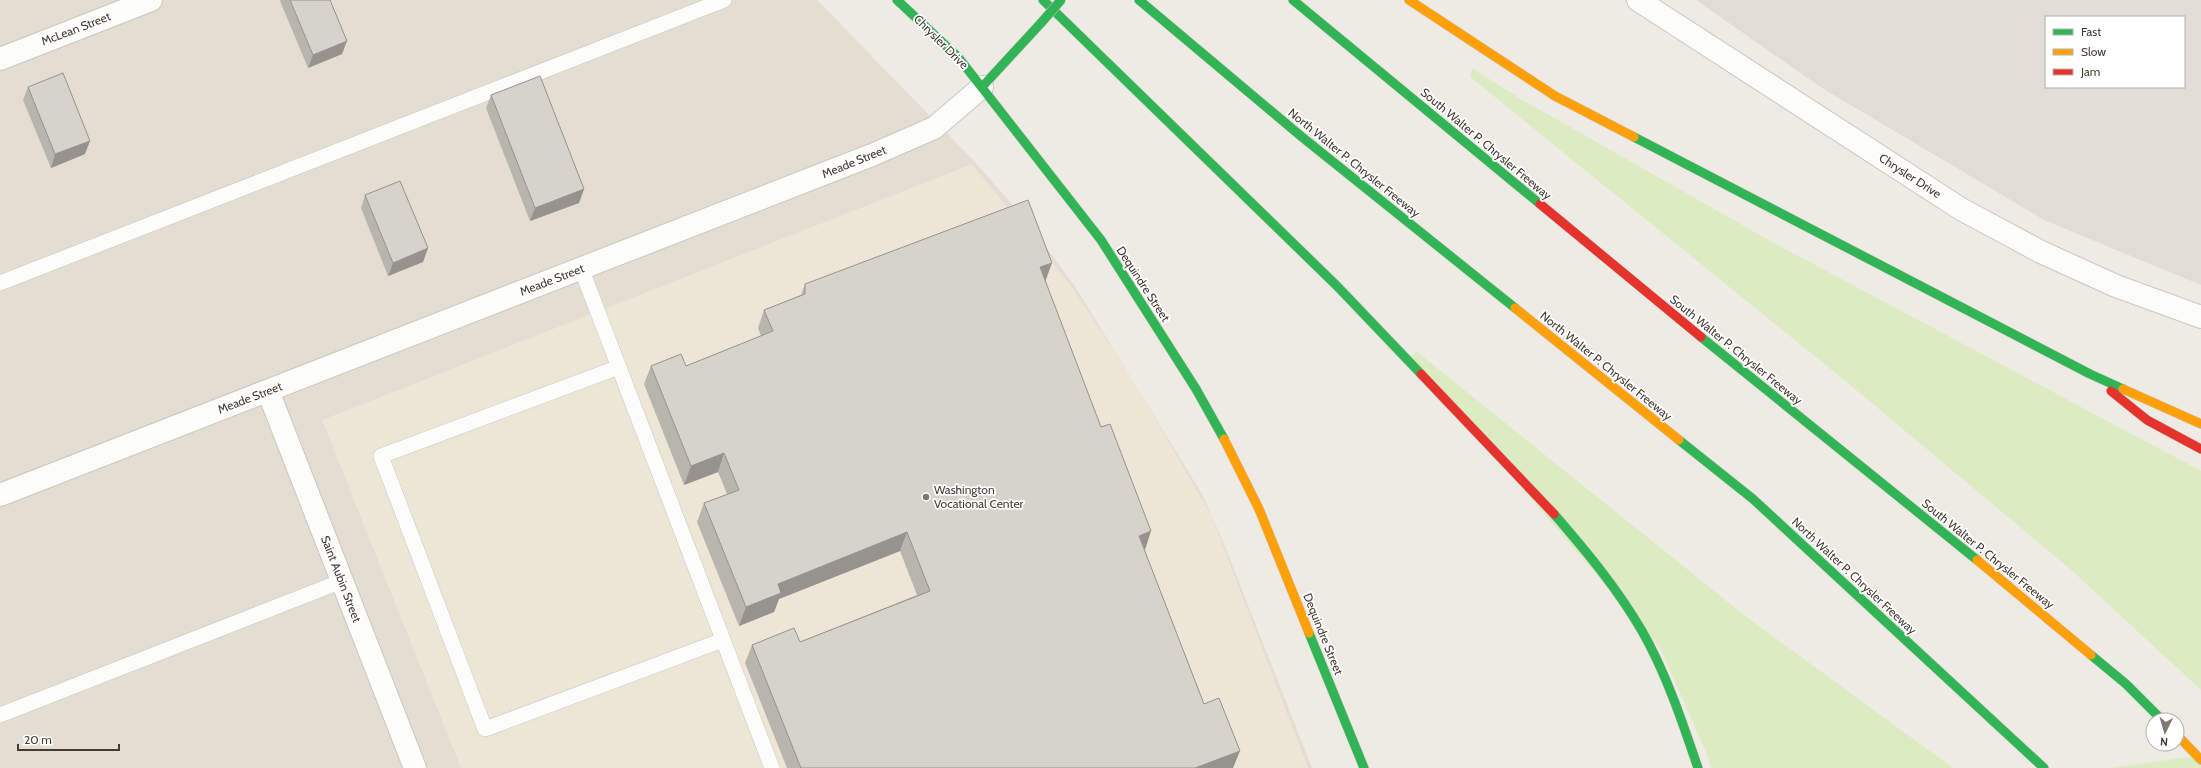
<svg xmlns="http://www.w3.org/2000/svg" width="2201" height="768" viewBox="0 0 2201 768" font-family="Cabin,sans-serif">
  <style>
    .residential { fill: #e3ddd2 }
    .industrial { fill: #e1dcd6; fill-rule: evenodd }
    .education { fill: #ede6d6 }
    .grass { fill: #ddebc2 }
    .lines { fill: none; stroke-linecap: round; stroke-linejoin: round }
    .lane-casing { stroke: #cbc7c1; stroke-width: 16 }
    .street-casing { stroke: #cbc7c1; stroke-width: 24 }
    .fast-casing { stroke: #cfcabd; stroke-width: 10 }
    .slow-casing { stroke: #cfcabd; stroke-width: 10 }
    .jam-casing { stroke: #cfcabd; stroke-width: 10 }
    .lane { stroke: #fcfcfb; stroke-width: 15 }
    .street { stroke: #fcfcfb; stroke-width: 22 }
    .fast { stroke: #30b455; stroke-width: 9 }
    .slow { stroke: #ff9f0a; stroke-width: 9 }
    .jam { stroke: #e5322d; stroke-width: 9 }
    .fast-bridge-casing { stroke: #cfcabd; stroke-width: 10; stroke-linecap: butt }
    .fast-bridge { stroke: #30b455; stroke-width: 9 }
    .wall { fill: #b8b5af }
    .shaded-wall { fill: #96938f }
    .building { fill: #d6d2cc; stroke: #96938f }
    .poi-dot { fill: #807971; stroke: #fff; stroke-width: 1.5 }
    .labels { text-anchor: middle; stroke-width: 3.5; stroke-linejoin: round; paint-order: stroke }
    .street-label { font-size: 12px; fill: #443c32; stroke: #fff }
    .poi-label { font-size: 12px; fill: #443c32; stroke: #fff; text-anchor: start }
  </style>
  <rect width="100%" height="100%" fill="#eeebe5"/>
  <path class="residential" d="M0,0H817L975,162L1030,225L1076,288L1202,494L1222,539L1312,768H0Z"/>
  <path class="industrial" d="M1696,0H2201V285L2044,220L1822,88ZM2046,17H2184V87H2046Z"/>
  <path class="education" d="M972,164L1072,287L1139,390L1212,517L1308,768H461L322,420Z"/>
  <path class="grass" d="M1472,68L1519,98L1774,243L2201,471V690L2070,569L1849,384L1470,77Z
    M1416,351L1744,615L1953,768H1711L1708,757L1661,649L1410,359Z
    M2201,755V768H2112Z"/>
  <g class="lines">
    <g class="lane-casing">
      <path id="lane" d="M581,268L772,768
        M0,283L724,0
        M619,367L381,456L485,729L723,640
        M0,715L342,581"/>
    </g>
    <g class="street-casing">
      <path id="street" d="M1638,0L1961,209L2041,252L2116,286L2201,317
        M0,59L151,0
        M268,391L415,768
        M0,495L872,155L934,128L982,87"/>
    </g>
    <g class="fast-casing">
      <path id="fast" d="M897,0L958,57L1101,240L1196,389L1224,439
        M1043,0L1337,286L1421,374
        M1139,0L1302,137L1515,308
        M1293,0L1540,204
        M982,87L1041,23
        M1634,137L2090,374L2123,389
        M1701,337L1977,560
        M1679,440L1753,499L2044,768
        M1554,514C1586,551 1617,588 1642,631C1666,673 1682,721 1698,768
        M1309,633L1364,768
        M2091,655L2126,684L2162,720"/>
    </g>
    <g class="slow-casing">
      <path id="slow" d="M1409,0L1555,96L1634,137
        M1515,308L1679,440
        M2123,389L2201,424
        M1224,439L1259,509L1309,633
        M1977,560L2091,655
        M2177,735L2201,760"/>
    </g>
    <g class="jam-casing">
      <path id="jam" d="M1540,204L1701,337
        M1421,374L1554,514
        M2111,391L2147,420L2201,449"/>
    </g>
    <use href="#lane" class="lane"/>
    <use href="#street" class="street"/>
    <use href="#fast" class="fast"/>
    <use href="#slow" class="slow"/>
    <use href="#jam" class="jam"/>
    <g class="fast-bridge-casing">
      <path id="fast-bridge" d="M1041,23L1061,0"/>
    </g>
    <use href="#fast-bridge" class="fast-bridge"/>
  </g>
  <path class="wall" d="M281,0H330L342,54L308,68L280,1Z
    M28,87L85,154L51,168L23,100Z
    M491,95L584,189L579,203L530,221L486,108Z
    M365,195L428,248L423,262L388,276L361,208Z
    M1045,281L1144,550L1204,704L1233,768H787L745,663L752,645L800,642L917,595L900,551L779,599L774,612L739,626L697,522L704,503L727,494L718,472L684,485L644,384L651,366H686L761,336L758,328L764,310L801,295L805,284Z"/>
  <path class="shaded-wall" d="M347,41L342,54L308,68L313,55Z
    M90,141L85,154L51,168L55,154Z
    M584,189L579,203L530,221L535,208Z
    M428,248L423,262L388,276L393,263Z
    M1052,263L1045,282L1040,267Z
    M724,453L718,472L684,485L691,466Z
    M1151,531L1145,550L1139,536Z
    M907,532L900,551L779,599L774,612L739,626L746,607L778,584Z
    M1240,751L1233,768H1195Z"/>
  <path class="building" d="M290,0H330L347,41L313,55Z
    M63,73L90,141L55,154L28,87Z
    M540,76L584,189L535,208L491,95Z
    M400,181L428,248L393,263L365,195Z
    M1028,200L1052,263L1040,267L1101,427L1110,424L1151,531L1139,536L1204,704L1219,698L1240,751L1195,768H801L752,645L794,628L800,642L930,591L907,532L778,584L781,593L746,607L704,503L739,490L724,453L691,466L651,366L681,354L686,366L773,331L764,310L805,294V284Z"/>
  <circle class="poi-dot" cx="926" cy="497" r="4"/>
  <g class="labels">
    <g class="street-label">
      <text transform="translate(76 29) rotate(-21)" y="4">McLean Street</text>
      <text transform="translate(941 42) rotate(45)" y="4">Chrysler Drive</text>
      <text transform="translate(1486 144) rotate(40)" y="4">South Walter P. Chrysler Freeway</text>
      <text transform="translate(854 162) rotate(-22)" y="4">Meade Street</text>
      <text transform="translate(1354 163) rotate(39)" y="4">North Walter P. Chrysler Freeway</text>
      <text transform="translate(1910 176) rotate(33)" y="4">Chrysler Drive</text>
      <text transform="translate(552 280) rotate(-21)" y="4">Meade Street</text>
      <text transform="translate(1143 284) rotate(57)" y="4">Dequindre Street</text>
      <text transform="translate(1736 350) rotate(39)" y="4">South Walter P. Chrysler Freeway</text>
      <text transform="translate(1606 366) rotate(39)" y="4">North Walter P. Chrysler Freeway</text>
      <text transform="translate(250 398) rotate(-21)" y="4">Meade Street</text>
      <text transform="translate(1988 554) rotate(39)" y="4">South Walter P. Chrysler Freeway</text>
      <text transform="translate(1854 576) rotate(43)" y="4">North Walter P. Chrysler Freeway</text>
      <text transform="translate(341 579) rotate(69)" y="4">Saint Aubin Street</text>
      <text transform="translate(1323 634) rotate(68)" y="4">Dequindre Street</text>
    </g>
    <g class="poi-label">
      <text x="934" y="494">Washington<tspan x="934" dy="14">Vocational Center</tspan></text>
    </g>
  </g>
  <rect x="2045" y="16" width="140" height="72" fill="#ffffff" stroke="#b4b1ad"/>
  <rect x="2053" y="29" width="20" height="6" fill="#30b455" stroke="#b4b1ad"/>
  <text x="2081" y="36" font-size="12" fill="#443c32">Fast</text>
  <rect x="2053" y="49" width="20" height="6" fill="#ff9f0a" stroke="#b4b1ad"/>
  <text x="2081" y="56" font-size="12" fill="#443c32">Slow</text>
  <rect x="2053" y="69" width="20" height="6" fill="#e5322d" stroke="#b4b1ad"/>
  <text x="2081" y="76" font-size="12" fill="#443c32">Jam</text>
  <g transform="translate(2165 732) rotate(185)"><circle r="19" fill="#ffffff" stroke="#b4b1ad"/>
  <path d="M0-3L7 15L0 10L-7 15Z" fill="#807971"/>
  <text y="-6" font-size="11" font-weight="bold" text-anchor="middle" fill="#443c32">N</text>
  </g>
  <path d="M18 744v6h101v-6" fill="none" stroke="#443c32" stroke-width="2"/>
  <text x="24" y="744" font-size="12" fill="#443c32" stroke="#ffffff" stroke-width="3" paint-order="stroke">20 m</text>
</svg>
